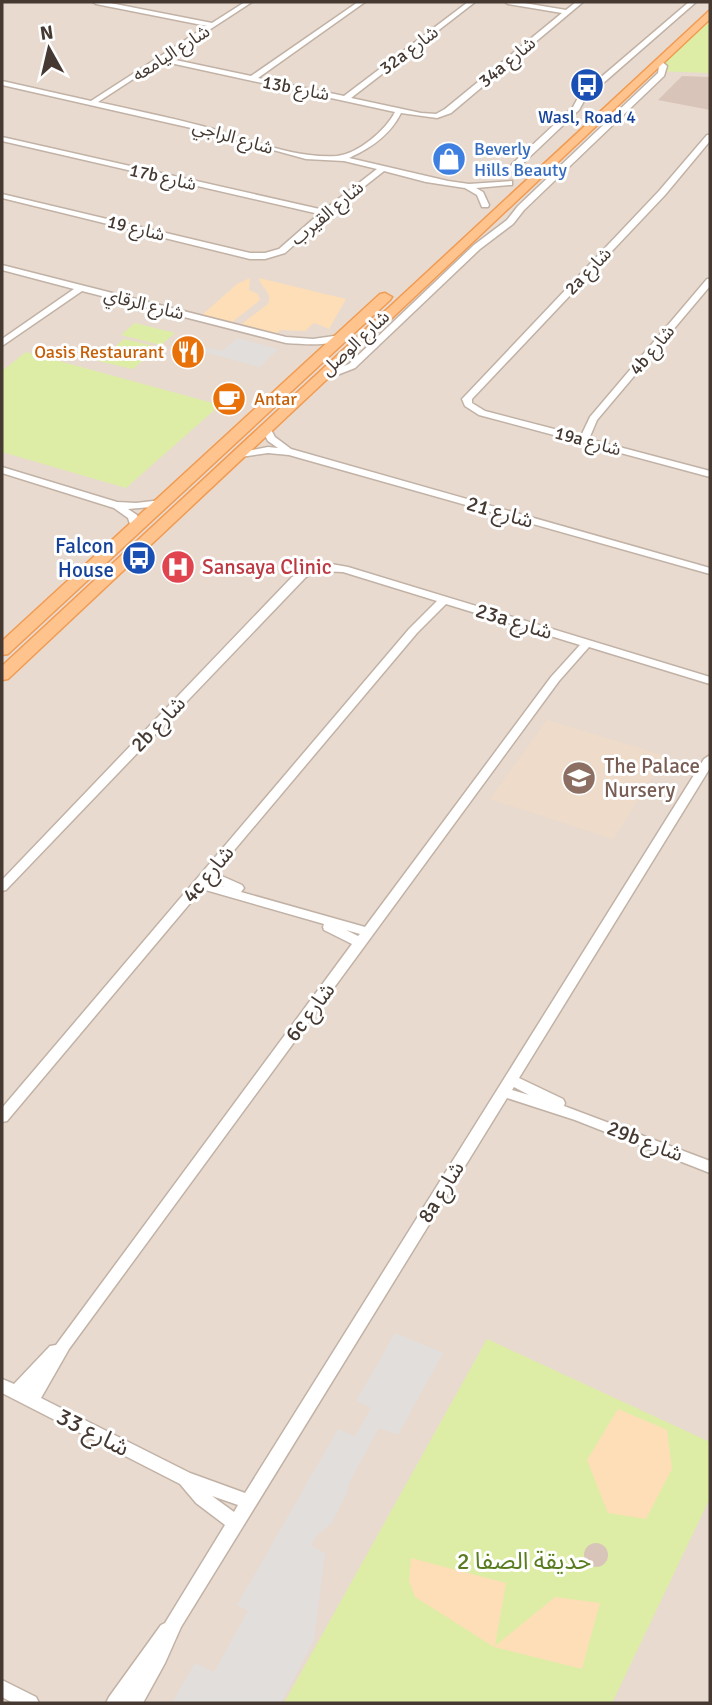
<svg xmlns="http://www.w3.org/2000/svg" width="712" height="1705" viewBox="0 0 712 1705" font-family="Signika,'Noto Sans Arabic',sans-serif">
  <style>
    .residential { fill: #e8dacf }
    .education { fill: #eedbc9 }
    .green { fill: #ddeda5 }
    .sand { fill: #fddeb7 }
    .parking { fill: #e2dedb }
    .building { fill: #d9c4b9 }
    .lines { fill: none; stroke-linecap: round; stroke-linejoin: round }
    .minor-casing { stroke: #c2b2a6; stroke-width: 3 }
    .primary-casing { stroke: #f19b52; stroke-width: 3 }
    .minor { fill: #fff; fill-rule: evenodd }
    .primary { fill: #ffc48e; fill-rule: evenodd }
    .labels { text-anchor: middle; stroke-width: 6; stroke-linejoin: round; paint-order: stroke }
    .far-street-label { font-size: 18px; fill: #453932; stroke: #fff }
    .far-transit-label { font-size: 18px; fill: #164399; stroke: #fff }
    .far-shop-label { font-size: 18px; fill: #366cbe; stroke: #fff; text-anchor: start }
    .far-food-label { font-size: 18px; fill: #c56008; stroke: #fff; text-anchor: end }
    .street-label { font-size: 21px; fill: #453932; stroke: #fff }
    .transit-label { font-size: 21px; fill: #164399; stroke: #fff; text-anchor: end }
    .health-label { font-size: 21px; fill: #be3a42; stroke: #fff; text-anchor: start }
    .education-label { font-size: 21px; fill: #785e54; stroke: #fff; text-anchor: start }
    .near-street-label { font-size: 24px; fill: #453932; stroke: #fff }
    .near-park-label { font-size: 24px; fill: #597c1f; stroke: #fff }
  </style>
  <rect width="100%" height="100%" fill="#f3e9e1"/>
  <path class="residential" d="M2,2H710V1703H2Z"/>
  <path class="education" d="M547,720L666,756L613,839L490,799Z"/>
  <path class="green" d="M710,20V73L656,71L658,68Z
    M135,323L175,333L161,345L121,335Z
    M124,339L158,347L133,369L98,361Z
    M26,352L220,405L126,488L2,452V371Z
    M487,1339L710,1442V1498L612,1703H284Z"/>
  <path class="sand" d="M250,278L249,290L258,294L260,300L231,323L202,315L237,284Z
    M259,278L346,299L329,329L314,323L305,331L280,330L277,333L279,337L239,326L268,304C273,291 261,289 259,278Z
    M618,1409L667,1430L672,1469L646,1519L608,1513L587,1460Z
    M411,1558L506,1583L495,1646L555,1597L600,1603L582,1669L494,1647L415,1597L409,1581Z"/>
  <path class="parking" d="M237,338L278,349L260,367L188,348L193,344L222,351Z
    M395,1333L443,1353L398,1435L379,1428L349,1483L347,1493L331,1524L317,1535L311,1546L325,1553L314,1641L281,1703H172L195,1663L214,1672L248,1611L237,1605L338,1429L355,1436L371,1408L356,1401Z"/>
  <path class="building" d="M682,76L710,77V110L658,100Z
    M584 1555a12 12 0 1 1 24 0a12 12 0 1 1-24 0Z"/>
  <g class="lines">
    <g class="minor-casing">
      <path id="minor" d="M93,2H105L212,23L245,2H252L166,58L251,76L358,2H365L258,78L344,96L468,2H475L351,98L421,113L436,114L445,109L562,13L508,4L505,2H518L566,10L576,2H583L451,113L437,118L401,113C390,135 371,148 349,158L448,181L469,184L512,181V185H509L476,188L483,192L489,205L488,207H482L477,195L465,188L426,182L384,171L328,215L285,253L265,259H250L2,198V194L250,253H265L279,249L319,214L2,141V137L324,210L377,169L344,161L306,159L200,130L2,85V81L91,101L207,26L96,4ZM161,61L395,112C386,130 358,154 337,156C291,159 246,137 202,126C168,117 133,110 98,102Z
        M689,2H696L585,99L579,110L519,167L521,177H515L510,169L512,164L573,107L579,96Z
        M657,61H661L667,66L664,76L524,210L513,224L480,249L355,368L319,382H313V378L349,364L474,245L507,220L518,206L658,73L659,66L655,62Z
        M707,135H710V141L665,195L472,399V403L485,411L581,436L590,417L707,279H710V286L597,420L589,439L710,471V477L479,415L465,406L462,399L464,397L659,191Z
        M2,265L286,337L313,339L341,335L345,338C329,347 305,344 286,343L82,291L2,346V339L74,289L2,270Z
        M266,425L269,426L275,437L291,449L710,568V574L289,455L268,453L234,458V454L237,453L268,447L278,448L268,441L261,428Z
        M2,467L117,502L136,503L162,500L167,503L162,506L128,509L137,515L141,527L136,530L131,527L128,518L114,508L2,473Z
        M331,564L348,567L710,677V684L589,647L559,681L69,1349L41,1398L190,1473L245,1493L704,759L710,755V768L519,1078L563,1099L565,1103L564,1106L710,1161V1173L575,1120L507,1098L181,1627L165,1663L143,1703H106L109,1697L161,1625L165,1623L225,1525L196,1503L180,1484L2,1393V1379L14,1384L50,1346L56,1345L352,944L324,930L323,927L324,924L202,889L7,1121L2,1122V1108L409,629L437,601L343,572L319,571L306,577L6,890L2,891V880L292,577L310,568ZM446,604L580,645L551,677L365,927L241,892L244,888L242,885L215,873L417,633ZM209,880L225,887L208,882ZM346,930L360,934L358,936ZM514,1087L529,1095L512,1090ZM212,1496L238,1505L234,1512Z
        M2,1680L36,1697L39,1703H13L2,1697Z"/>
    </g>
    <g class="primary-casing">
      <path id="primary" d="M710,10V19L8,679L2,680V666Z
        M385,293L392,297L390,300L8,654L2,655V641L380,294Z"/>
    </g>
    <use href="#minor" class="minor"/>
    <use href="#primary" class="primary"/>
  </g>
  <defs>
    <g id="bus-disc" transform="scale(1.75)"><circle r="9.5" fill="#1a4fb4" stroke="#fff"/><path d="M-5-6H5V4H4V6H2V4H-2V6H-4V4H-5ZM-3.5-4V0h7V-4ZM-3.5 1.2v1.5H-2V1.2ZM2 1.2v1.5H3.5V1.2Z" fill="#fff"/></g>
    <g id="shop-disc" transform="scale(1.75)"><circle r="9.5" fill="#3f7fe0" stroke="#fff"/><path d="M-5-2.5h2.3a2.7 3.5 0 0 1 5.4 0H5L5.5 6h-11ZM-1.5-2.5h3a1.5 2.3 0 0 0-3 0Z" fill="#fff"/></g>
    <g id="restaurant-disc" transform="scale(1.75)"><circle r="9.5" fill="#e8710a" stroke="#fff"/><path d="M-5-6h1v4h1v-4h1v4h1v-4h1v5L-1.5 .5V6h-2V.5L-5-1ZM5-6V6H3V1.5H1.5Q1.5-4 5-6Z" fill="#fff"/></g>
    <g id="cafe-disc" transform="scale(1.75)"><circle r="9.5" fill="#e8710a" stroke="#fff"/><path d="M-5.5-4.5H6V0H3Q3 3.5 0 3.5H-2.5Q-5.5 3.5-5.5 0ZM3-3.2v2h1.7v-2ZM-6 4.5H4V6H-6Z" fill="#fff"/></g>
    <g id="hospital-disc" transform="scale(1.75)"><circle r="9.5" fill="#e0444e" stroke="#fff"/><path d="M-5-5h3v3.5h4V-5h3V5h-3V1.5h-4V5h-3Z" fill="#fff"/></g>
    <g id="school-disc" transform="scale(1.75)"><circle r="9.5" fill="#8d6e63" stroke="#fff"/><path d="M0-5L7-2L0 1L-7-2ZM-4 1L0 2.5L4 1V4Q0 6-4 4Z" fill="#fff"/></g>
  </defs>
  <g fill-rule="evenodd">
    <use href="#bus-disc" x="587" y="85"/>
    <use href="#shop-disc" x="449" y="159"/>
    <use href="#restaurant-disc" x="188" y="352"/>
    <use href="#cafe-disc" x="229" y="399"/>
    <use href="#bus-disc" x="139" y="558"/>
    <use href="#hospital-disc" x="178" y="567"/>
    <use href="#school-disc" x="579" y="778"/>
  </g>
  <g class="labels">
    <g class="far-street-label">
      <text transform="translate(409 50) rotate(-37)" y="6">32a شارع</text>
      <text transform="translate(171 53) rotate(-33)" y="6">شارع اليامعه</text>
      <text transform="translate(507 62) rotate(-40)" y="6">34a شارع</text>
      <text transform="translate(296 88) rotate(11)" y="6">13b شارع</text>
      <text transform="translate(233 137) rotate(16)" y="6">شارع الراجي</text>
      <text transform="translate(163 177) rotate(13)" y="6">17b شارع</text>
      <text transform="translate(327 213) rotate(-40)" y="6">شارع القيرب</text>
      <text transform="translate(136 228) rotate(14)" y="6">شارع 19</text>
      <text transform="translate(588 271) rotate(-46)" y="6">2a شارع</text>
      <text transform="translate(144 304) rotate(14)" y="6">شارع الرقاي</text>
      <text transform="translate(355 343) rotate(-43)" y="6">شارع الوصل</text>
      <text transform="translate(652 350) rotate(-50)" y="6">4b شارع</text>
      <text transform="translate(588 441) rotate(15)" y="6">19a شارع</text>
    </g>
    <g class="far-transit-label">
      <text x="587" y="123">Wasl, Road 4</text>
    </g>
    <g class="far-shop-label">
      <text x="474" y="155">Beverly<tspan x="474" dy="21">Hills Beauty</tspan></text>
    </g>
    <g class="far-food-label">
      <text x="164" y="358">Oasis Restaurant</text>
      <text x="254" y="405" text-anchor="start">Antar</text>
    </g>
    <g class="street-label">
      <text transform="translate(500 512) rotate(16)" y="7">شارع 21</text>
      <text transform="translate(514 621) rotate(17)" y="7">23a شارع</text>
      <text transform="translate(158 724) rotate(-46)" y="7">2b شارع</text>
      <text transform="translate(208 874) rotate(-50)" y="7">4c شارع</text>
      <text transform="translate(310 1012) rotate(-53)" y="7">6c شارع</text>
      <text transform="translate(645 1141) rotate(21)" y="7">29b شارع</text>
      <text transform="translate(441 1192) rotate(-58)" y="7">8a شارع</text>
    </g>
    <g class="transit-label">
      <text x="114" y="553">Falcon<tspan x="114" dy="24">House</tspan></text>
    </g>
    <g class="health-label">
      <text x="202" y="574">Sansaya Clinic</text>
    </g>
    <g class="education-label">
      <text x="604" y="773">The Palace<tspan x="604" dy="24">Nursery</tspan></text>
    </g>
    <g class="near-street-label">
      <text transform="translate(93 1432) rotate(27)" y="8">شارع 33</text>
    </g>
    <g class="near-park-label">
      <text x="524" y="1569">حديقة الصفا 2</text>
    </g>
  </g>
  <rect width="712" height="1705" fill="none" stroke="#453932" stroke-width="7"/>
  <g transform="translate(49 49) rotate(352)" stroke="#ffffff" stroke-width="5" paint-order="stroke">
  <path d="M0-5L12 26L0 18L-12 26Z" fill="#453932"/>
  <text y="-10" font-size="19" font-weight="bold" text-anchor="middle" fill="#453932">N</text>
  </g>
</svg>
